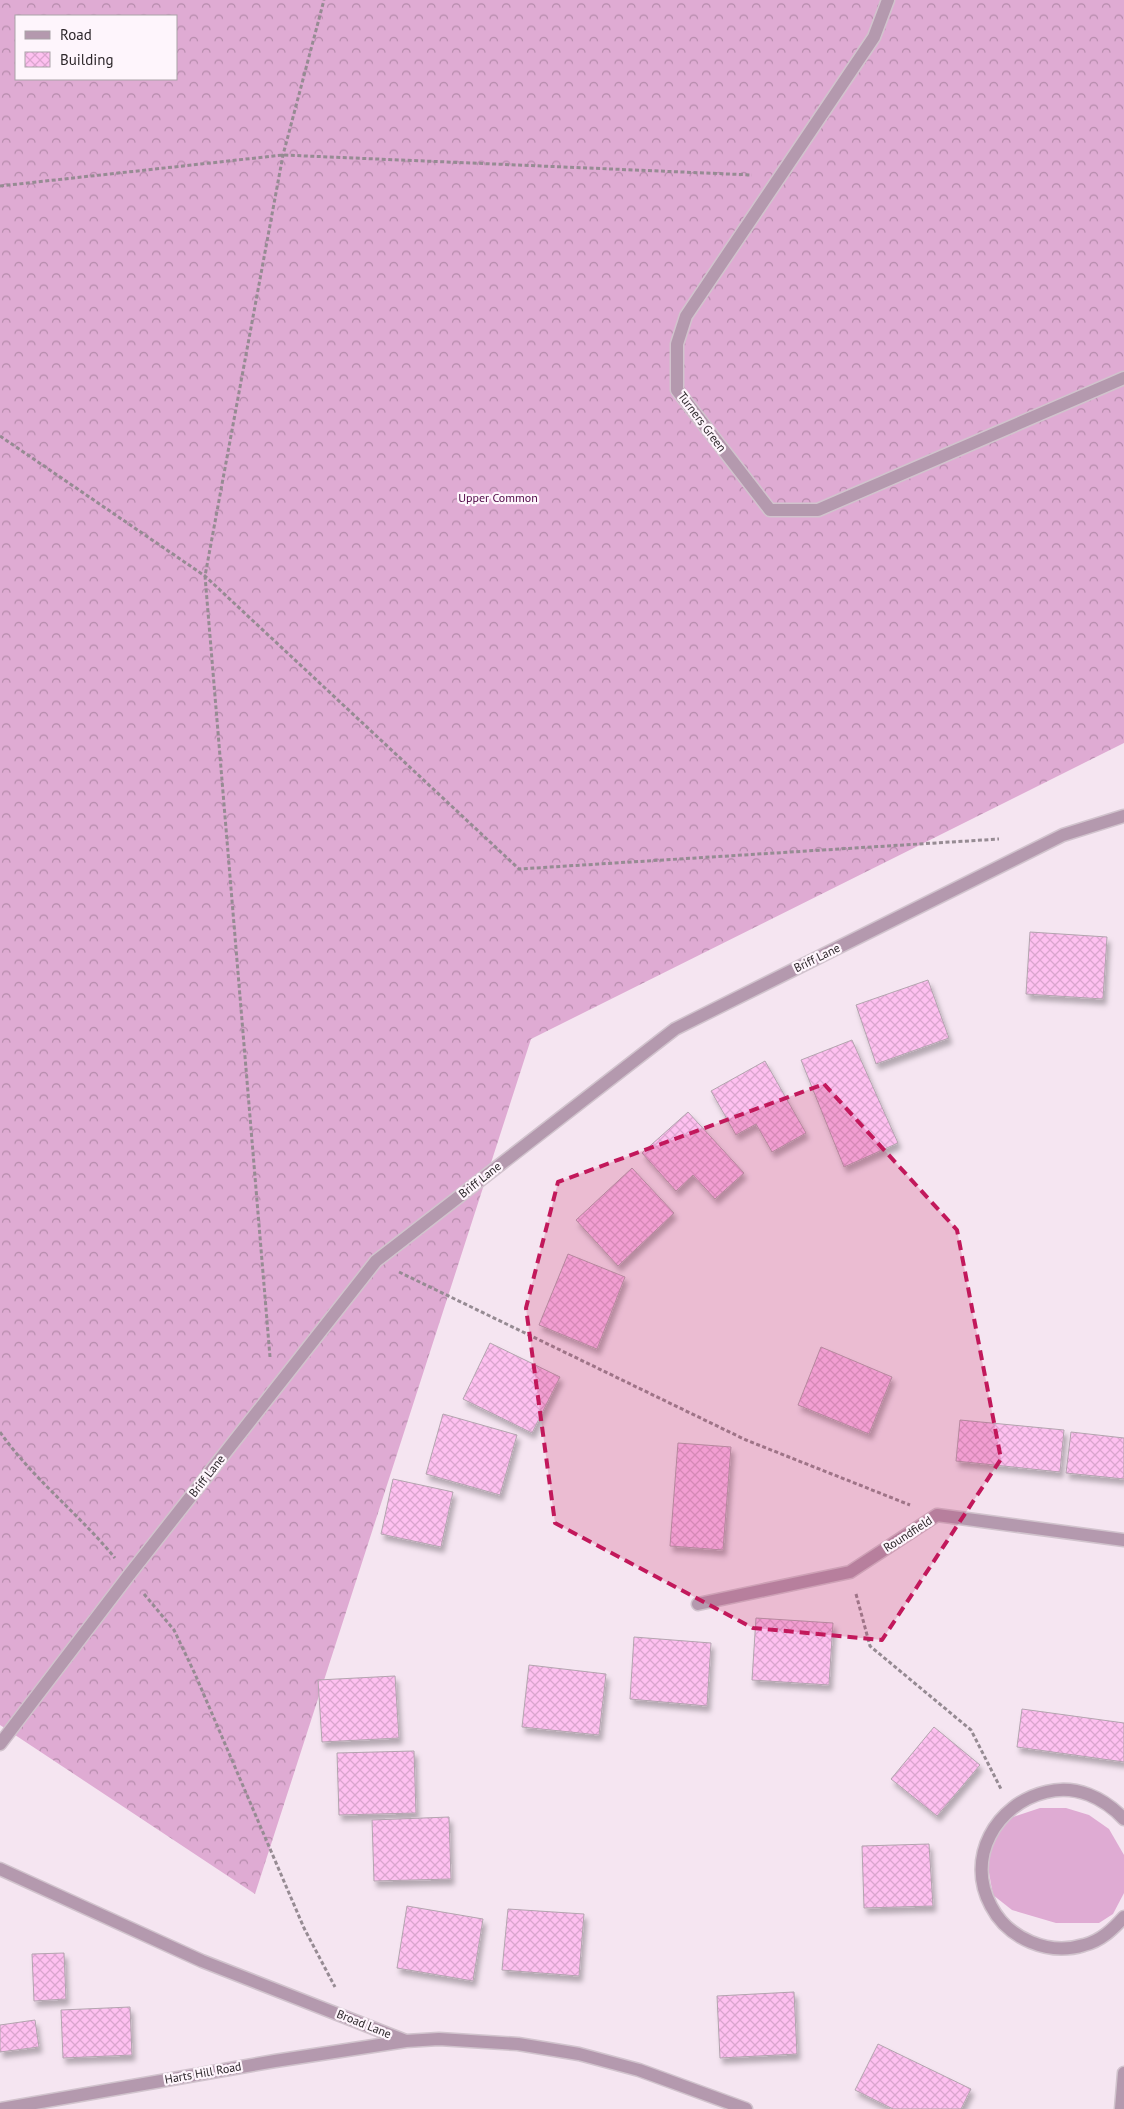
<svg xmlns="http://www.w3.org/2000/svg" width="1124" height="2109" viewBox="0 0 1124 2109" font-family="'PT Sans',sans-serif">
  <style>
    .grass { fill: #dfabd3 }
    .forest { fill: url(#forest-crowns); fill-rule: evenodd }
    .building { fill: url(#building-cross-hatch); stroke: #b3a4af; filter: url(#shadow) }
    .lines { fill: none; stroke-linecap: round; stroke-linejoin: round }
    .minor-casing { stroke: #d1c3cd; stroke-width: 15 }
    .tertiary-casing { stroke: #d1c3cd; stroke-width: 15 }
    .path { stroke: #968b93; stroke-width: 3; stroke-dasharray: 4 2.5; stroke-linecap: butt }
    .minor { stroke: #b499ae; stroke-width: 12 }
    .tertiary { stroke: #b499ae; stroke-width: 12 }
    .marked { fill: #c2185b; fill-opacity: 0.2; stroke: #c2185b; stroke-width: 4; stroke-dasharray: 10 6; stroke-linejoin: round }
    .labels { text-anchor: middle; stroke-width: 4.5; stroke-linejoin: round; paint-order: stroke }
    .street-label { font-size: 12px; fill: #2d272b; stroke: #fef5fc }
    .park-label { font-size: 12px; fill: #4f0646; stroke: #fef5fc }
  </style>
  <defs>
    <pattern id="forest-crowns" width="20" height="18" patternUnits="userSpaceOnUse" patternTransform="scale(1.25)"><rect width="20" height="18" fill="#dfabd3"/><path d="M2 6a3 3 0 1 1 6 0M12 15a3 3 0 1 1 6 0" fill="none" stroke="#b58bab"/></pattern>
    <pattern id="building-cross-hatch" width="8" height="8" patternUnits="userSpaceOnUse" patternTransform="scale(1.25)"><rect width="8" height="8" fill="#fec0f0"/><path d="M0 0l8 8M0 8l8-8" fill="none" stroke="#daa5ce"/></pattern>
    <filter id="shadow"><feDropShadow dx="3" dy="5.5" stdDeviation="2.5" flood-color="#0004"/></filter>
  </defs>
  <rect width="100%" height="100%" fill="#f5e5f1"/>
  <path class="grass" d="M1040,1808H1066L1089,1815L1109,1829L1124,1855V1893L1113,1914L1099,1923H1056L1012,1910L993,1895L986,1856L1000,1828L1013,1817Z"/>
  <path class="forest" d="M0,0H1124V743L531,1039L255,1894L0,1725ZM16,16H176V79H16Z"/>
  <path class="building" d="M1030,932L1107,937L1103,999L1026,994Z
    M928,980L949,1038L876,1064L856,1005Z
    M852,1040L898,1143L844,1167L801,1060Z
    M765,1061L806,1133L772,1152L756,1124L736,1135L711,1091Z
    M688,1112L744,1173L715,1199L693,1175L676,1191L642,1153Z
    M632,1168L674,1213L618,1266L576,1220Z
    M568,1254L625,1277L597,1349L539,1325Z
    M490,1343L560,1377L532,1433L463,1399Z
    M821,1347L892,1377L869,1434L798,1405Z
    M443,1414L517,1435L500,1495L426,1474Z
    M960,1420L1064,1430L1060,1472L956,1461Z
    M1071,1432L1124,1438V1479L1066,1473Z
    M678,1443L731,1447L723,1550L670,1546Z
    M393,1479L453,1492L441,1547L381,1534Z
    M756,1618L833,1623L829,1685L752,1680Z
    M634,1637L711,1643L707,1706L630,1699Z
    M529,1665L606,1674L599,1735L522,1727Z
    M395,1676L399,1738L322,1742L318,1680Z
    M1022,1709L1124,1723V1762L1017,1747Z
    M934,1727L980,1765L937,1816L891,1779Z
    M414,1751L416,1813L339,1815L337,1753Z
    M449,1817L451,1879L374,1881L372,1820Z
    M929,1844L933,1906L864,1908L862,1846Z
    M407,1906L483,1919L473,1981L397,1968Z
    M508,1909L584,1914L579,1976L502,1970Z
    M64,1953L66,1999L34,2001L32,1954Z
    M794,1992L797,2054L720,2058L717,1996Z
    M130,2007L132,2055L63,2058L61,2010Z
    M35,2020L39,2047L0,2052V2025Z
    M878,2044L971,2089L961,2109H893L855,2090Z"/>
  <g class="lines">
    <g class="minor-casing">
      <path id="minor" d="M888,0L874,37L686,316L677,344V390L770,510H818L1124,378
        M698,1604L850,1572L937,1515L1124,1540
        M0,1744L129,1575L376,1261L675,1029L1063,835L1124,816
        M1124,1819C1104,1798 1076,1784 1046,1792C996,1804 965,1858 991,1906C1008,1939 1049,1956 1084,1945C1101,1941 1113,1929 1124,1917
        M1121,2109L1124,2073"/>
    </g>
    <g class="tertiary-casing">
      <path id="tertiary" d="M0,1869L202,1961L406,2041
        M1,2109L275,2061L406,2041L439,2039L518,2044L579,2054L639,2070L746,2109"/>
    </g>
    <path class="path" d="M0,186L283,155L752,175
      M0,436L205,576L519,869L999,839
      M399,1272L746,1440L910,1505
      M270,1357L205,576L283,155L324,0
      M0,1432C33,1479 79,1514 115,1558
      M144,1594L174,1630L195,1674L304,1928L335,1987
      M856,1594L870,1646L971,1730L1001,1789"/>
    <use href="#minor" class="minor"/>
    <use href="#tertiary" class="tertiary"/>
  </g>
  <path class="marked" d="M824,1084L957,1230L1001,1459L882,1640L753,1628L555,1523L526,1308L558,1182Z"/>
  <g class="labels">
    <g class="street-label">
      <text transform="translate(702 422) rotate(53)" y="4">Turners Green</text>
      <text transform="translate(817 958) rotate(-26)" y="4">Briff Lane</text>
      <text transform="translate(480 1180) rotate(-38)" y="4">Briff Lane</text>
      <text transform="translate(207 1476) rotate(-52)" y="4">Briff Lane</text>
      <text transform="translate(908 1534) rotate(-33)" y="4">Roundfield</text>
      <text transform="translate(364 2024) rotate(22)" y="4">Broad Lane</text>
      <text transform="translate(203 2073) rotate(-10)" y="4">Harts Hill Road</text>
    </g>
    <g class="park-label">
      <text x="498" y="502">Upper Common</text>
    </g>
  </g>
  <rect x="15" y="15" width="162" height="65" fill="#fef5fc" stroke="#aaa3a8"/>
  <rect x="25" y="31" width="25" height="8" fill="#b499ae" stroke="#aaa3a8"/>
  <text x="60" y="40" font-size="15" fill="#2d272b">Road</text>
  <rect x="25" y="52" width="25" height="15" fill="url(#building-cross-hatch)" stroke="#aaa3a8"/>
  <text x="60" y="65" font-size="15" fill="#2d272b">Building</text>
</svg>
